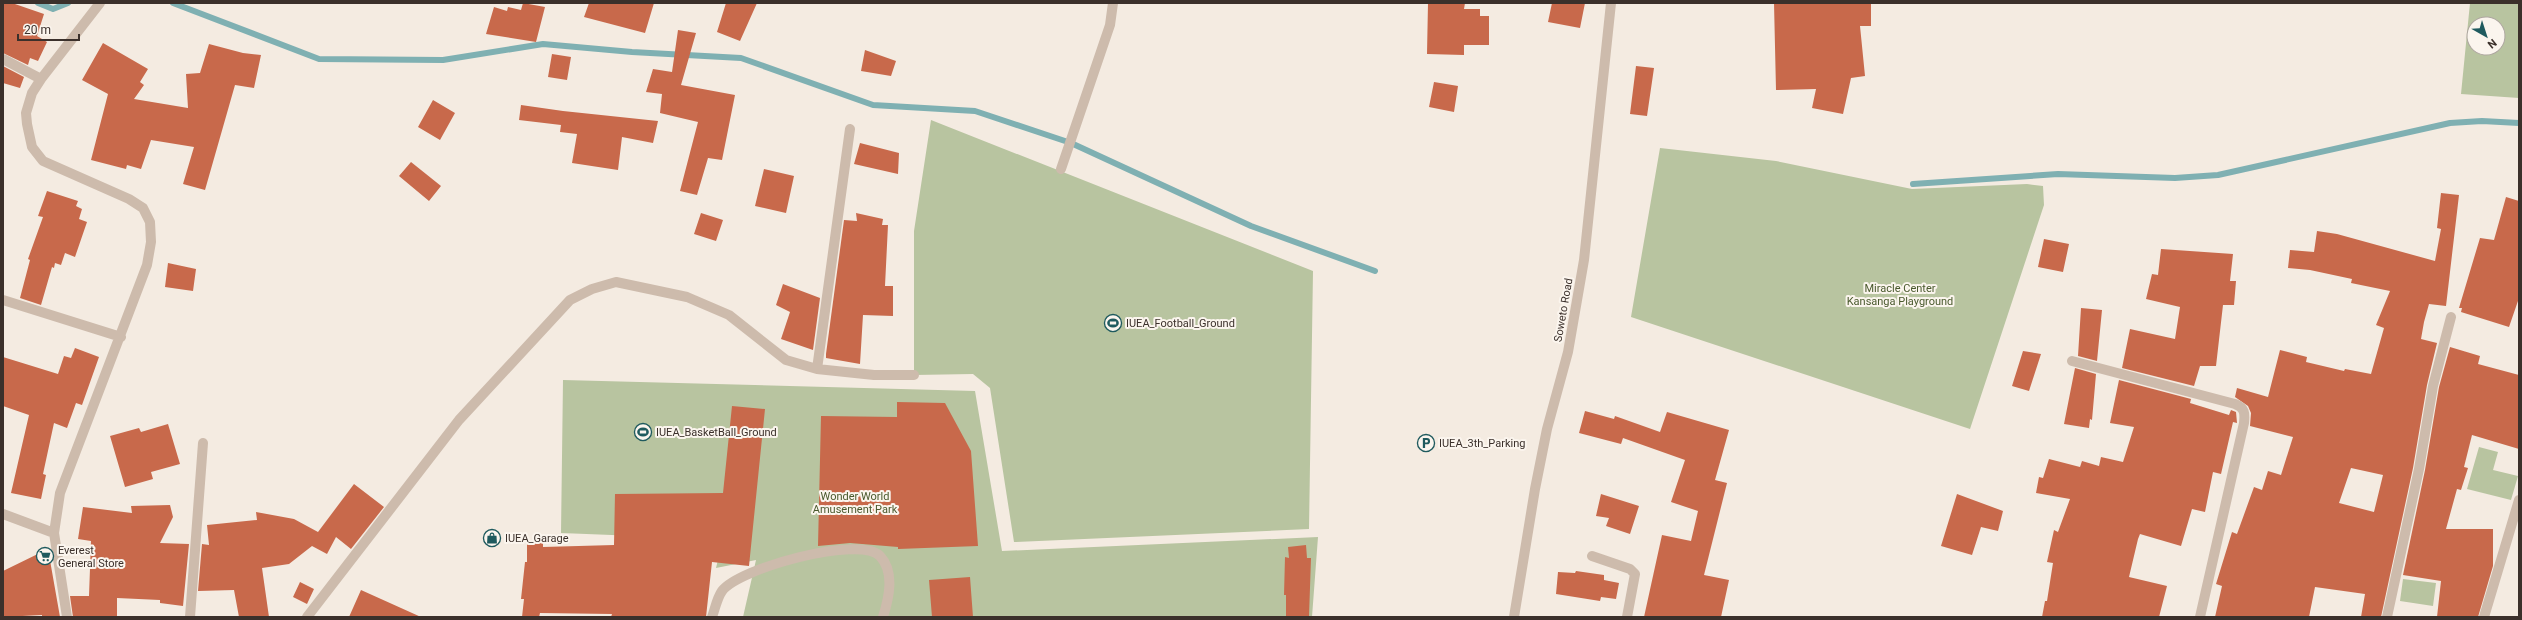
<svg xmlns="http://www.w3.org/2000/svg" width="2522" height="620" viewBox="0 0 2522 620" font-family="Roboto,sans-serif">
  <style>
    .green { fill: #b8c4a0; fill-rule: evenodd }
    .lines { fill: none; stroke-linecap: round; stroke-linejoin: round }
    .stream { stroke: #7fb0b2; stroke-width: 6 }
    .building { fill: #c8694b; fill-rule: evenodd }
    .minor { stroke: #cdbbac; stroke-width: 10 }
    .labels { text-anchor: middle; stroke-width: 4; stroke-linejoin: round; paint-order: stroke }
    .park-label { font-size: 11px; fill: #4a5a2e; stroke: #fbf5ee }
    .street-label { font-size: 11px; fill: #3b302b; stroke: #fbf5ee }
    .poi-label { font-size: 11px; fill: #3b302b; stroke: #fbf5ee; text-anchor: start }
  </style>
  <rect width="100%" height="100%" fill="#f4ebe1"/>
  <path class="green" d="M2470,3H2519V98L2461,94ZM2474,24H2498V48H2474Z
    M931,120L1313,271L1309,529L1014,542L990,388L973,374L914,375V231Z
    M1660,148L1776,161L1912,189L2027,184L2043,186L2044,205L1970,429L1631,317Z
    M563,380L975,391L1002,551L1318,537L1312,617H743L756,560L716,568L731,506L637,536L561,533Z
    M2479,447L2498,452L2493,470L2518,476L2511,500L2467,489Z
    M2403,579L2436,583L2433,606L2400,601Z"/>
  <g class="lines">
    <path class="stream" d="M38,3L53,9L68,3
      M173,3L319,59L443,60L543,44L632,52L741,58L873,105L975,111L1071,143L1251,226L1375,271
      M1913,184L2058,174L2175,178L2218,175L2450,123L2482,121L2519,123"/>
  </g>
  <path class="building" d="M3,3H12L44,14L37,36L47,42L38,61L30,58L28,65L3,53Z
    M523,3L545,7L536,42L486,34L494,7L507,11L508,7L521,10Z
    M589,3H654L645,33L584,17Z
    M726,3H757L740,41L717,32Z
    M1428,3H1465L1464,9H1480V16H1489V45H1464V55L1427,54Z
    M1552,3H1585L1580,28L1548,22Z
    M1774,3H1871V26H1860L1865,76L1851,78L1843,114L1812,108L1816,89L1776,90Z
    M678,30L696,33L681,85L735,95L722,160L708,158L697,195L680,191L698,122L660,113L662,94L646,92L653,69L672,72Z
    M103,43L148,69L140,82L144,85L134,99L188,108L186,74L200,73L209,44L243,53L261,55L254,88L235,85L205,190L183,184L194,147L151,140L141,169L127,165L126,169L91,160L108,94L82,80Z
    M865,50L896,61L891,76L861,71Z
    M552,54L571,57L567,80L548,77Z
    M3,66L24,77L20,88L3,83Z
    M1636,66L1654,68L1647,116L1630,114Z
    M1434,82L1458,86L1454,112L1429,107Z
    M433,100L455,113L440,140L418,127Z
    M521,105L563,111L658,121L653,143L622,137L618,170L572,163L577,134L560,132L561,125L519,120Z
    M860,143L899,153L898,174L854,164Z
    M411,162L441,186L429,201L399,176Z
    M764,169L794,176L786,213L755,206Z
    M47,191L78,201L76,206L82,209L79,219L87,222L75,257L65,253L61,265L55,263L54,268L52,267L41,305L20,298L30,260L28,259L43,217L38,216Z
    M2441,193L2459,195L2446,306L2429,304L2424,322L2421,339L2437,343L2427,385L2413,468L2381,617H2361L2365,594L2315,587L2309,617H2215L2222,586L2216,584L2232,532L2237,534L2254,487L2262,490L2268,471L2281,475L2293,437L2250,426L2251,413L2248,406L2235,397L2237,388L2268,397L2280,350L2307,357L2306,362L2344,371L2345,369L2371,374L2384,328L2376,325L2390,291L2351,283L2352,279L2310,270L2288,268L2290,250L2314,252L2317,231L2337,234L2435,261L2441,229L2437,228ZM2351,468L2383,475L2374,512L2339,503Z
    M2506,197L2519,201V298L2509,327L2461,312L2462,308H2459L2480,238L2494,240Z
    M701,213L723,220L716,241L694,234Z
    M856,213L883,219L882,225H888L885,286H893V316L863,315L860,364L826,358V354L844,220L857,221Z
    M2044,239L2069,244L2063,272L2038,267Z
    M2161,249L2233,254L2230,281H2236L2234,305H2223L2216,366H2200L2194,386L2122,368L2130,329L2175,339L2180,307L2146,299L2152,274L2158,275Z
    M168,263L196,269L193,291L165,287Z
    M783,284L820,298L813,350L781,339L790,312L776,305Z
    M2081,308L2102,310L2097,361L2078,356Z
    M2450,347L2480,356L2478,364L2519,375V449L2472,435L2464,467L2468,468L2461,490L2457,489L2446,529H2493V566L2478,617H2437L2441,581L2403,575L2425,470L2439,387Z
    M75,348L99,357L82,405L76,403L67,428L54,423L43,474L46,475L41,499L11,493L29,415L3,406V357L58,374L64,356L71,358Z
    M2023,351L2041,354L2029,391L2012,386Z
    M2075,368L2096,374L2092,420L2090,419L2089,428L2064,424Z
    M2119,380L2191,399L2190,403L2229,415L2231,410L2236,412L2237,423L2233,422L2221,474L2213,472L2205,512L2192,509L2181,546L2140,534L2138,539L2129,577L2167,586L2159,617H2042L2045,601H2047L2053,563L2047,562L2054,530L2058,532L2070,499L2036,493L2039,477L2043,478L2049,459L2080,467L2082,461L2099,466L2101,457L2123,462L2134,427L2110,423Z
    M897,402L945,403L971,451L978,546L898,549V547L850,543L818,546L821,416L897,417Z
    M732,406L765,409L749,566L712,562L706,617H611L612,614L540,613L539,617H522L524,599H521L525,562H527V540H543V547L614,545L615,494L723,493Z
    M1585,411L1614,419L1615,416L1660,432L1667,412L1729,430L1715,480L1727,483L1704,575L1729,580L1721,617H1644L1662,535L1691,541L1698,511L1671,502L1685,460L1623,438L1621,444L1579,433Z
    M168,424L180,464L151,472L153,479L125,487L110,436L139,428L141,432Z
    M354,484L384,507L351,549L336,537L327,554L312,546L289,564L262,568L269,617H239L234,590L198,591L202,544L209,545L207,525L257,520L256,512L294,519L318,532Z
    M1601,494L1639,506L1630,534L1606,526L1609,518L1596,516Z
    M1957,494L2003,511L1998,531L1981,527L1972,555L1941,546Z
    M170,505L173,517L160,543L189,544L183,606L160,603V600L117,598V617H73L70,596H89L91,541L78,539L83,507L132,513L131,506Z
    M1306,545L1307,558H1311L1309,617H1286V595H1284L1285,557L1289,558L1288,547Z
    M48,549L60,617H42V615L3,617V571Z
    M1576,571L1604,575V580L1619,583L1616,599L1601,597L1600,601L1556,594L1558,572L1575,573Z
    M970,577L973,617H932L929,580Z
    M300,582L314,589L307,604L293,597Z
    M361,590L421,617H349Z"/>
  <g class="lines">
    <path class="minor" d="M3,59L41,79
      M1061,169L1110,25L1113,3
      M3,300L121,337
      M2072,361L2235,404C2245,408 2245,413 2244,423L2200,617
      M817,369L850,129
      M3,514L54,533
      M1592,556L1630,569L1635,574L1627,617
      M67,617L54,533L60,493L147,265L151,242L150,222L143,208L129,199L43,161L32,147L27,124L26,113L32,93L41,79L100,3
      M190,617L203,443
      M307,617L459,420L570,300L592,289L616,282L687,297L729,315L786,360L817,369L874,375H914
      M712,617C715,609 717,598 722,591C739,568 860,535 880,556C895,572 889,598 883,617
      M1514,617L1535,489L1547,429L1568,352L1584,260L1611,3
      M2387,617L2419,469L2433,386L2451,317
      M2484,617L2519,500"/>
  </g>
  <defs>
    <g id="stadium-ring" transform="scale(0.9)"><circle r="9.5" fill="#fbf5ee" stroke="#1f5a5e" stroke-width="1.5"/><path d="M0-5a6.5 5 0 1 0 0 10a6.5 5 0 1 0 0-10ZM-3.5-1.8h7v3.6h-7Z" fill="#1f5a5e"/></g>
    <g id="parking-ring" transform="scale(0.9)"><circle r="9.5" fill="#fbf5ee" stroke="#1f5a5e" stroke-width="1.5"/><path d="M-3.5-5.5H1a3.5 3.5 0 0 1 0 7H-1V5.5H-3.5ZM-1-3.4V-.6H.8a1.4 1.4 0 0 0 0-2.8Z" fill="#1f5a5e"/></g>
    <g id="shop-ring" transform="scale(0.9)"><circle r="9.5" fill="#fbf5ee" stroke="#1f5a5e" stroke-width="1.5"/><path d="M-5-2.5h2.3a2.7 3.5 0 0 1 5.4 0H5L5.5 6h-11ZM-1.5-2.5h3a1.5 2.3 0 0 0-3 0Z" fill="#1f5a5e"/></g>
    <g id="supermarket-ring" transform="scale(0.9)"><circle r="9.5" fill="#fbf5ee" stroke="#1f5a5e" stroke-width="1.5"/><path d="M-6-5.5h2.5l.6 2H6L4.5 2H-2.5L-4.4-4H-6ZM-1.5 3.2a1.3 1.3 0 1 0 .1 0ZM3 3.2a1.3 1.3 0 1 0 .1 0Z" fill="#1f5a5e"/></g>
  </defs>
  <g fill-rule="evenodd">
    <use href="#stadium-ring" x="1113" y="323"/>
    <use href="#stadium-ring" x="643" y="432"/>
    <use href="#parking-ring" x="1426" y="443"/>
    <use href="#shop-ring" x="492" y="538"/>
    <use href="#supermarket-ring" x="45" y="556"/>
  </g>
  <g class="labels">
    <g class="park-label">
      <text x="1900" y="292">Miracle Center<tspan x="1900" dy="13">Kansanga Playground</tspan></text>
      <text x="855" y="500">Wonder World<tspan x="855" dy="13">Amusement Park</tspan></text>
    </g>
    <g class="street-label">
      <text transform="translate(1563 310) rotate(-80)" y="4">Soweto Road</text>
    </g>
    <g class="poi-label">
      <text x="1126" y="327">IUEA_Football_Ground</text>
      <text x="656" y="436">IUEA_BasketBall_Ground</text>
      <text x="1439" y="447">IUEA_3th_Parking</text>
      <text x="505" y="542">IUEA_Garage</text>
      <text x="58" y="554">Everest<tspan x="58" dy="13">General Store</tspan></text>
    </g>
  </g>
  <rect width="2522" height="620" fill="none" stroke="#3b302b" stroke-width="8"/>
  <g transform="translate(2486 36) rotate(141)"><circle r="19" fill="#fbf5ee" stroke="#aea6a0"/>
  <path d="M0-3L7 15L0 10L-7 15Z" fill="#1f5a5e"/>
  <text y="-6" font-size="11" font-weight="bold" text-anchor="middle" fill="#3b302b">N</text>
  </g>
  <path d="M18 34v6h61v-6" fill="none" stroke="#3b302b" stroke-width="2"/>
  <text x="24" y="34" font-size="12" fill="#3b302b" stroke="#fbf5ee" stroke-width="3" paint-order="stroke">20 m</text>
</svg>
